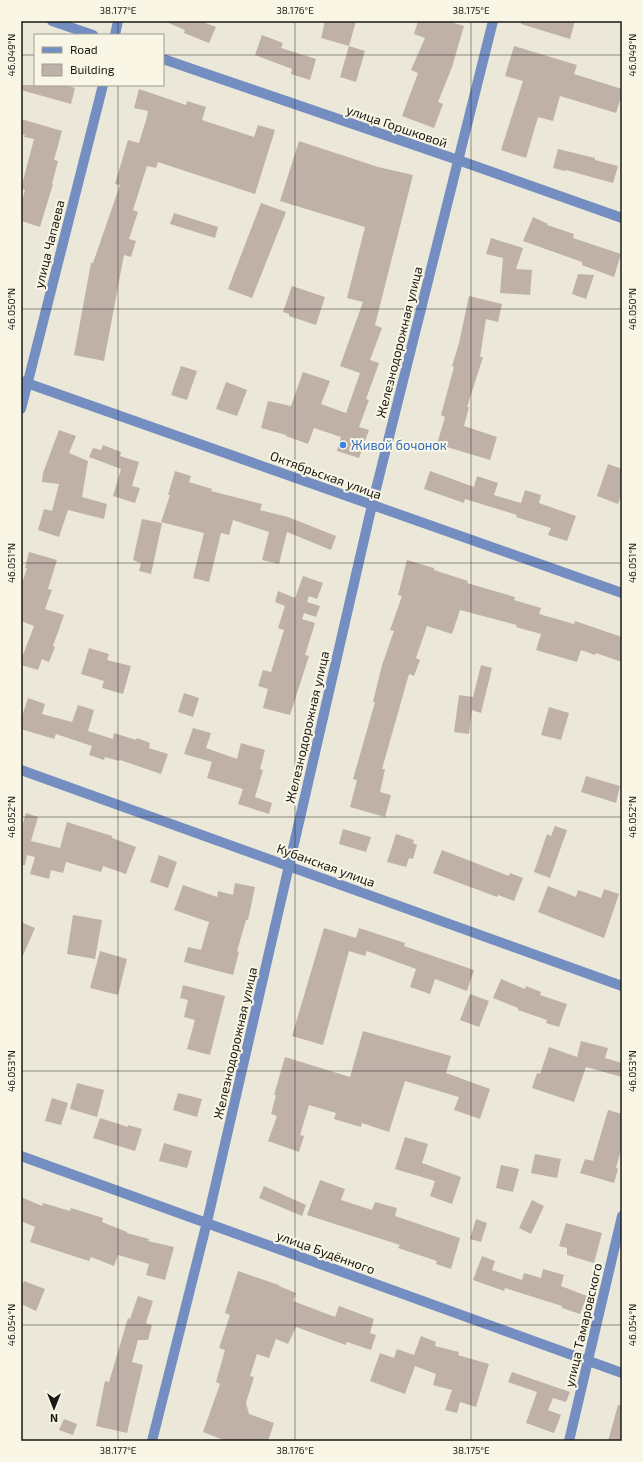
<svg xmlns="http://www.w3.org/2000/svg" width="643" height="1462" viewBox="0 0 643 1462" font-family="'Exo 2',sans-serif">
  <style>
    .building { fill: #bfb1a8 }
    .lines { fill: none; stroke-linecap: round; stroke-linejoin: round }
    .street { stroke: #758ec1; stroke-width: 10 }
    .ticks { fill: none; stroke: #191813; stroke-width: 1; stroke-opacity: 0.45 }
    .shop-dot { fill: #3f7fe0; stroke: #f9f6e6; stroke-width: 1.5 }
    .labels { text-anchor: middle; stroke-width: 4; stroke-linejoin: round; paint-order: stroke }
    .street-label { font-size: 13px; fill: #191813; stroke: #f9f6e6 }
    .shop-label { font-size: 13px; fill: #366cbe; stroke: #f9f6e6; text-anchor: start }
    .neatline { fill: none; stroke: #191813; stroke-width: 1.5 }
    .ticks-label { font-size: 10px; text-anchor: middle; fill: #191813 }
  </style>
  <rect width="100%" height="100%" fill="#ebe8d9"/>
  <path class="building" d="M164,21H200L216,27L209,43L184,33L185,30Z
    M325,21H356L349,46L321,38Z
    M418,21H447L464,26L452,67L438,102L443,104L434,128L402,116L418,73L411,70L425,38L414,34Z
    M521,21H575L570,39L521,24Z
    M262,35L283,43L281,48L316,59L310,80L291,74L292,69L255,55Z
    M349,46L365,51L356,82L340,77Z
    M514,46L577,65L574,74L622,89V94L616,113L560,96L553,121L538,117L526,158L501,150L523,81L505,76Z
    M21,85H65L75,88L71,104L21,90Z
    M139,89L186,105L187,101L206,107L202,120L254,137L258,125L275,130L255,194L158,162L156,168L147,166L133,210L138,212L129,239L136,241L131,257L124,255L104,361L74,355L91,263H93L120,185L115,184L128,140L139,143L146,120L148,111L134,108Z
    M21,119L62,131L54,160L58,161L52,184H53L40,227L21,221V204L25,190L21,188L34,139L24,137L25,135L21,134Z
    M299,141L378,167L413,175L375,325L382,328L370,360L379,363L366,399L369,400L359,427L369,430L359,458L337,451L341,437L314,428L308,444L286,436V435L261,428L268,401L291,406L303,372L330,381L321,404L346,413L360,373L340,366L363,302L347,298L365,227L280,201Z
    M558,149L595,158V160L618,166L613,183L566,170L565,171L553,168Z
    M261,203L286,212L252,298L228,289Z
    M174,213L218,227L215,238L170,224Z
    M533,217L548,224L547,225L574,234L573,238L621,254L614,277L582,265V262L523,241Z
    M491,238L523,248L516,269L532,270L530,295L500,293L503,258L486,254Z
    M578,274L594,275L586,299L572,294Z
    M292,286L325,297L316,325L289,316V314L283,312Z
    M469,296L502,304L498,322L486,319L480,357H483L467,407H469L464,426L497,437L490,460L437,444L445,417L441,415L454,367L452,366L459,343Z
    M181,366L197,371L187,400L171,395Z
    M226,382L247,390L237,416L216,409Z
    M59,430L76,436L69,453L88,461L82,497L107,504L104,519L68,510L59,537L38,530L44,509L52,511L59,484L42,482L43,473Z
    M103,445L121,452L120,456L139,462L132,486L140,488L135,503L113,496L121,469L89,457L93,448L101,450Z
    M608,464L622,469V493L618,504L597,496Z
    M175,471L191,476L189,482L212,489L211,491L262,504L260,510L288,517L336,536L331,550L287,532L279,564L262,560L269,532L233,520L229,535L221,533L209,582L193,578L204,533L161,522L170,495H168Z
    M430,471L474,487L477,476L498,483L494,495L521,503L525,490L541,495L539,503L576,516L567,541L548,535L551,528L516,517L517,515L465,499L464,503L424,489Z
    M142,519L162,523L151,574L139,571L141,563L133,560Z
    M29,552L57,560L48,589L52,590L45,609L64,615L53,646L55,647L49,662L42,659L38,670L21,665V660L34,626L21,621V586L27,568H25Z
    M407,560L434,568V570L468,581L467,583L515,597L514,600L541,608L539,614L574,624L575,621L622,637V662L596,653L595,655L581,650L577,662L536,650L541,634L516,627L517,625L460,610L452,634L427,626L416,658L420,660L414,676L409,674L382,769H385L380,792L391,795L385,817L350,807L357,780L353,779L375,702H373L382,665L394,631L390,630L402,596L398,595Z
    M303,576L323,583L317,599L309,596L307,602L320,606L316,617L304,613L302,619L315,623L305,655L309,656L290,715L263,708L268,689L258,686L263,670L271,672L284,630L278,628L285,606L275,602L278,591L295,598Z
    M89,648L109,654L107,660L131,666L123,694L102,688L104,681L81,674Z
    M481,665L492,668L481,713L472,710L469,734L454,732L459,695L473,697Z
    M184,693L199,698L193,717L178,712Z
    M28,698L45,704L42,714L72,722L78,705L94,710L88,731L113,739L114,733L136,740L137,738L150,743L149,748L168,754L161,774L120,760L119,761L105,757L104,760L89,755L92,746L56,734L54,739L21,729V719Z
    M549,707L569,713L561,740L541,735Z
    M193,728L211,733L206,748L237,759L241,743L265,750L260,769L263,770L255,797L272,803L269,814L238,804L243,789L207,778L212,762L184,754Z
    M586,776L620,786L616,803L581,792Z
    M26,813L38,817L31,841L60,848L67,822L112,836V838L136,847L126,874L103,866L101,872L66,862L63,873L51,870L49,879L30,874L35,857L27,855L25,865H21V830Z
    M555,826L567,830L550,878L534,872L547,834L551,836Z
    M343,829L371,837L366,852L339,844Z
    M396,834L414,840L413,843L417,845L413,859L409,858L406,867L387,862Z
    M442,850L509,876L510,873L523,878L514,901L498,895L497,897L433,873Z
    M159,855L177,862L168,888L150,882Z
    M235,883L255,887L248,920H246L237,951L239,952L233,975L184,962L188,947L201,950L209,922L174,910L183,885L217,897L218,891L233,895Z
    M548,886L576,897L578,890L601,898L604,889L619,894L604,938L538,912Z
    M73,915L102,920L95,959L67,954Z
    M21,922L35,928L21,960Z
    M324,928L356,938L359,928L405,943L404,946L474,970L467,991L435,979L430,994L410,987L416,969L367,951L365,956L349,951L323,1045L292,1036Z
    M100,951L127,959L118,995L90,988Z
    M501,979L525,989L526,986L541,992L540,995L567,1004L559,1027L546,1023L547,1020L518,1010V1008L493,998Z
    M183,985L225,996L210,1055L187,1049L195,1020L184,1017L188,1000L180,998Z
    M470,994L489,1001L479,1027L460,1020Z
    M363,1031L451,1056L446,1073L490,1089L480,1119L454,1110L459,1097L405,1081L389,1132L362,1123L361,1127L334,1119L336,1113L309,1105L300,1135L304,1136L299,1152L268,1141L277,1116L271,1114L276,1095H274L285,1057L350,1077Z
    M581,1041L608,1048L605,1058L622,1063V1077L586,1067L574,1102L532,1088L537,1073L540,1074L549,1047L577,1057Z
    M77,1083L104,1090L97,1117L70,1109Z
    M178,1093L202,1099L197,1117L173,1110Z
    M52,1098L68,1103L61,1125L45,1121Z
    M608,1110L622,1114V1146L616,1168L618,1169L614,1183L580,1173L585,1159L593,1161Z
    M100,1118L128,1127V1125L142,1129L135,1151L93,1138Z
    M405,1137L428,1144L422,1163L461,1177L452,1204L430,1196L435,1181L395,1169Z
    M164,1143L192,1151L187,1168L159,1161Z
    M535,1154L561,1159L557,1178L531,1173Z
    M501,1165L519,1169L513,1192L496,1188Z
    M320,1180L345,1189L341,1200L372,1210L375,1202L397,1208L395,1216L460,1238L451,1269L436,1264L437,1261L398,1248L400,1245L307,1215Z
    M264,1186L306,1205L302,1216L259,1198Z
    M21,1197L42,1206L43,1203L70,1211L71,1208L103,1218L102,1222L127,1232V1233L149,1239L148,1241L174,1247L165,1280L146,1275L149,1264L118,1255L114,1266L91,1257L89,1261L30,1242L35,1227L21,1221Z
    M532,1200L544,1206L531,1234L519,1228Z
    M476,1219L487,1223L481,1242L470,1239Z
    M566,1223L602,1233L594,1263L567,1255V1248L559,1246Z
    M482,1256L495,1261L492,1270L522,1280L524,1273L541,1278L543,1269L564,1275L561,1286L587,1296L580,1314L562,1308V1306L505,1288L504,1291L473,1280Z
    M238,1271L279,1285V1286L296,1293L293,1301L335,1317L339,1306L374,1319L370,1333L376,1335L371,1350L347,1342L346,1345L296,1327L288,1344L276,1339L269,1358L257,1354L250,1376L254,1377L246,1403L249,1414L274,1423L268,1441H226L203,1432L220,1384L216,1382L225,1350L219,1348L230,1315L225,1313Z
    M24,1281L45,1289L36,1311L21,1304V1289Z
    M138,1296L153,1301L146,1323L152,1325L148,1340H138L132,1362L143,1365L127,1433L96,1426L105,1381L109,1382L128,1318L130,1319Z
    M421,1336L436,1342L435,1346L459,1352L458,1355L489,1364L476,1407L460,1402L457,1413L445,1410L452,1390L433,1385L436,1374L415,1366L405,1394L370,1381L380,1353L394,1358L397,1349L414,1355Z
    M512,1372L570,1392L566,1402L553,1398L548,1410L561,1415L554,1433L526,1423L537,1392L508,1382Z
    M618,1405H622V1441H608Z
    M64,1419L77,1424L73,1435L59,1430Z"/>
  <g class="lines">
    <path class="street" d="M52,21L93,35
      M115,35L118,21
      M163,59L458,160L622,218
      M21,381L622,593
      M21,409L103,85
      M21,770L622,986
      M21,1156L622,1373
      M152,1441L207,1222L372,505L493,21
      M569,1441L622,1216"/>
  </g>
  <path class="ticks" d="M118,21V35M295,21V1441M471,21V1441M21,55H35M163,55H622M118,85V1441M21,309H622M21,563H622M21,817H622M21,1071H622M21,1325H622"/>
  <circle class="shop-dot" cx="343" cy="445" r="4"/>
  <g class="labels">
    <g class="street-label">
      <text transform="translate(397 126) rotate(19)" y="5">улица Горшковой</text>
      <text transform="translate(49 244) rotate(-76)" y="5">улица Чапаева</text>
      <text transform="translate(399 342) rotate(-76)" y="5">Железнодорожная улица</text>
      <text transform="translate(326 475) rotate(20)" y="5">Октябрьская улица</text>
      <text transform="translate(307 727) rotate(-77)" y="5">Железнодорожная улица</text>
      <text transform="translate(326 865) rotate(20)" y="5">Кубанская улица</text>
      <text transform="translate(235 1043) rotate(-77)" y="5">Железнодорожная улица</text>
      <text transform="translate(326 1252) rotate(20)" y="5">улица Будённого</text>
      <text transform="translate(583 1325) rotate(-77)" y="5">улица Тамаровского</text>
    </g>
    <g class="shop-label">
      <text x="351" y="450">Живой бочонок</text>
    </g>
  </g>
  <rect width="643" height="1462" fill="none" stroke="#f9f6e6" stroke-width="44"/>
  <rect x="34" y="34" width="130" height="52" fill="#f9f6e6" stroke="#9f9d92"/>
  <rect x="42" y="47" width="20" height="6" fill="#758ec1" stroke="#9f9d92"/>
  <text x="70" y="54" font-size="12" fill="#191813">Road</text>
  <rect x="42" y="64" width="20" height="12" fill="#bfb1a8" stroke="#9f9d92"/>
  <text x="70" y="74" font-size="12" fill="#191813">Building</text>
  <g transform="translate(54 1408) rotate(180)" stroke="#f9f6e6" stroke-width="3" paint-order="stroke">
  <path d="M0-3L7 15L0 10L-7 15Z" fill="#191813"/>
  <text y="-6" font-size="11" font-weight="bold" text-anchor="middle" fill="#191813">N</text>
  </g>
  <rect x="22" y="22" width="599" height="1418" class="neatline"/>
  <g class="ticks-label">
    <text x="118" y="14">38.177°E</text>
    <text x="295" y="14">38.176°E</text>
    <text x="471" y="14">38.175°E</text>
    <text transform="translate(632 55) rotate(-90)" y="4">46.049°N</text>
    <text transform="translate(11 55) rotate(-90)" y="4">46.049°N</text>
    <text transform="translate(632 309) rotate(-90)" y="4">46.050°N</text>
    <text transform="translate(11 309) rotate(-90)" y="4">46.050°N</text>
    <text transform="translate(11 563) rotate(-90)" y="4">46.051°N</text>
    <text transform="translate(632 563) rotate(-90)" y="4">46.051°N</text>
    <text transform="translate(11 817) rotate(-90)" y="4">46.052°N</text>
    <text transform="translate(632 817) rotate(-90)" y="4">46.052°N</text>
    <text transform="translate(632 1071) rotate(-90)" y="4">46.053°N</text>
    <text transform="translate(11 1071) rotate(-90)" y="4">46.053°N</text>
    <text transform="translate(632 1325) rotate(-90)" y="4">46.054°N</text>
    <text transform="translate(11 1325) rotate(-90)" y="4">46.054°N</text>
    <text x="118" y="1454">38.177°E</text>
    <text x="295" y="1454">38.176°E</text>
    <text x="471" y="1454">38.175°E</text>
  </g>
</svg>
